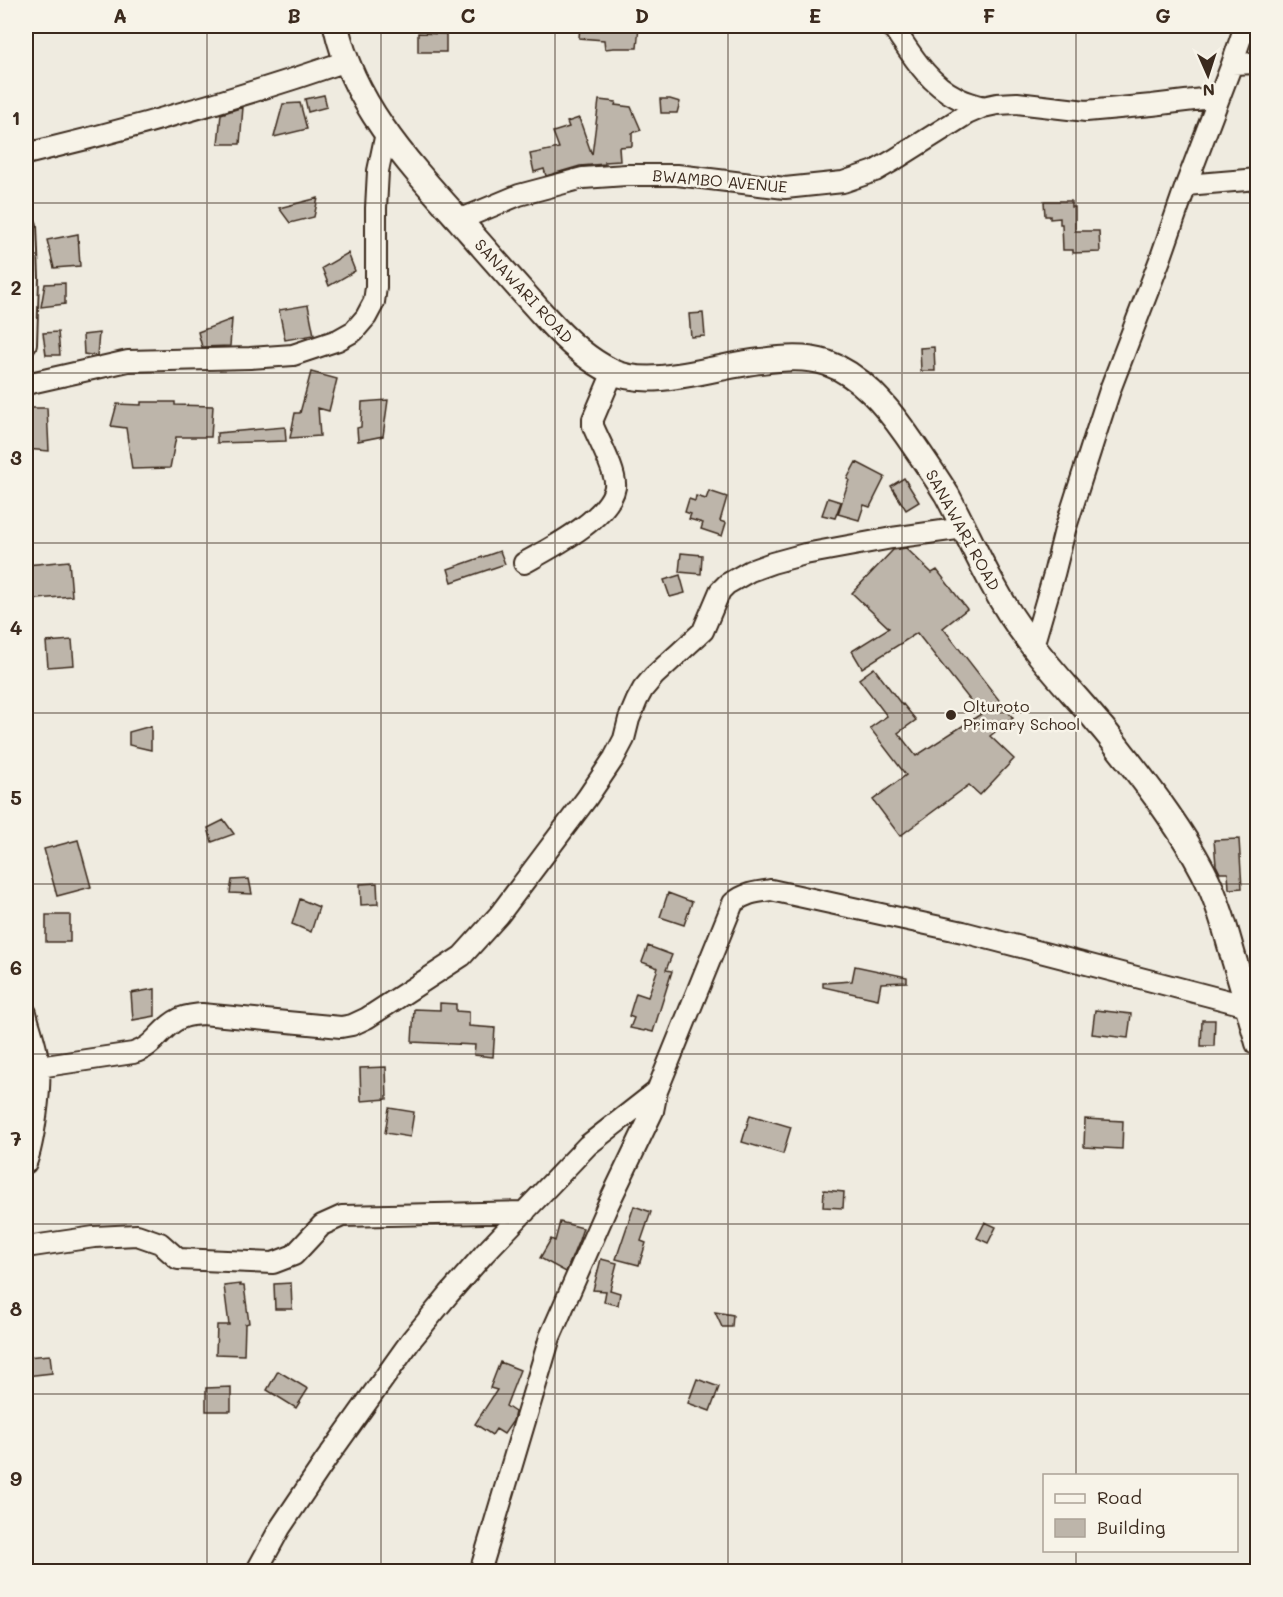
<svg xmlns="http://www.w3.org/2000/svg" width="1283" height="1597" viewBox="0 0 1283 1597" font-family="Mali,sans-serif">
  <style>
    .building { fill: #bdb5aa; stroke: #3b2a1e; stroke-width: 1.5 }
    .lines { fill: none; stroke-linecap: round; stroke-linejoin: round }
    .minor-casing { stroke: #3b2a1e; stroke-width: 24 }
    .tertiary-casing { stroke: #3b2a1e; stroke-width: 28 }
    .minor { stroke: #f7f3e8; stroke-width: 20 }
    .tertiary { stroke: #f7f3e8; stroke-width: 24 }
    .grid { fill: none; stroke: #3b2a1e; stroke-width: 1.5; stroke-opacity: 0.55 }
    .poi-dot { fill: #3b2a1e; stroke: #f7f3e8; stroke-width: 2 }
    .labels { text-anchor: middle; stroke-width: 5; stroke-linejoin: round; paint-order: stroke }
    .street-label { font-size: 16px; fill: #3b2a1e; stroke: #f7f3e8 }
    .poi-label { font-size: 16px; fill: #3b2a1e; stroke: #f7f3e8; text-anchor: start }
    .neatline { fill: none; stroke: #3b2a1e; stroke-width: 2 }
    .grid-label { font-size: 20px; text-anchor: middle; font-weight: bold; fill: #3b2a1e }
  </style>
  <rect width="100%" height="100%" fill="#efebe0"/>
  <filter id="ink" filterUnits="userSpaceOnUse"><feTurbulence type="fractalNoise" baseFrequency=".0167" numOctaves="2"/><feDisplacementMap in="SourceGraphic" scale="12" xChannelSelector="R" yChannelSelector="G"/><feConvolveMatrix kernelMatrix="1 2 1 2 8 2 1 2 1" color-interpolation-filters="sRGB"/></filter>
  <g filter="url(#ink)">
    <path class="building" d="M580,26H639L637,48H614L605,49L604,40L579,38Z
      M418,33L446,34V52H418Z
      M324,95L327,107L308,112L305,99Z
      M660,99H670L680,102L677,113H661Z
      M599,100L616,102L615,105L631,107L641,130L632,133V146L619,147L620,161L605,162V164L580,166L546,176L544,169L534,172L530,154L559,148L553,132L569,127L567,122L579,118L592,155Z
      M300,103L307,129L274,137L283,104Z
      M243,107L240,144H218L221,114Z
      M318,198L314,217L290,223L279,208Z
      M1044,201H1071V207H1075V231H1099L1100,252L1073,253V250H1063L1062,224H1060V218L1050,219V216H1045Z
      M78,234L80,266L54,268L47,240Z
      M348,253L355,271L329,286L322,268Z
      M65,283V304L41,307L45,284Z
      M308,305L314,335L285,340L279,310Z
      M703,313L705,336L691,337L689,314Z
      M232,319L230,346L202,347L198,332Z
      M58,332L60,355H46L43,333Z
      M99,333L97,356L84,354L83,335Z
      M934,347L935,371H921L920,348Z
      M311,372L337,379L329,411L318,408L320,436L290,438L295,413H300Z
      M388,400L383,436L358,441L357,428L361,427L362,402Z
      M141,402H175V405L213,406L211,437H176L170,468L132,469L126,428L111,426L117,404L141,405Z
      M27,408H47L49,451L26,449Z
      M285,427L286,441L217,443V433Z
      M856,462L885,477L870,507L864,505L859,520L838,514L849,480L847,479Z
      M904,478L919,502L906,510L891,486Z
      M709,491L727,497L720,521L726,523L722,536L701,529L703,523L689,519L691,514L685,512L689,499L695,501L696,496L706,499Z
      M828,498L841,502L835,518L822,515Z
      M906,548L932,573L937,570L967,609L943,628L1013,718L990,736L1014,759L980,795L969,785L900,836L873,800L906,775L870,728L887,716L859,679L874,668L902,705L903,704L916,720L898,733L916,756L981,714L917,633L862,668L852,651L889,628L852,593L893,550Z
      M500,551L505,564L452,582L448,569Z
      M681,553L702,555L701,574L679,572Z
      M69,561L72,596L26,600V565Z
      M680,575L685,593L670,597L664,580Z
      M72,640L74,665L48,667L46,642Z
      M151,726V750L129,745V732Z
      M224,820L234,834L212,842L208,828Z
      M1239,839L1242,888L1229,889L1228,873H1220L1216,865L1214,840Z
      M78,840L91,887L57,896L44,849Z
      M249,879L252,894L230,893L232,880Z
      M377,883L378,904L361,905L360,884Z
      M668,893L692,902L684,925L660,917Z
      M300,899L319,907L311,932L292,924Z
      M46,915H70V942H46Z
      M648,946L672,955L666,970L672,971L653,1032L645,1030L644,1031L630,1028L634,1018L629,1016L636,993L648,997L658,968L642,962Z
      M855,966L907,977V982L881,983L878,999L823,987V983L852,981Z
      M155,989V1016L133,1020L131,993Z
      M440,1003L456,1004V1011L469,1012V1026L495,1028L493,1057L474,1055L475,1045L412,1042L414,1009L440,1010Z
      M1095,1010L1131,1014L1128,1038L1092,1034Z
      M1202,1020H1215L1214,1046H1201Z
      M386,1067L387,1099L361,1101L360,1068Z
      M389,1108L414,1112L410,1137L385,1133Z
      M750,1115L791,1127L783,1154L742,1142Z
      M1085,1119L1123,1121L1122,1149L1084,1147Z
      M824,1190L844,1192L843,1208L823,1207Z
      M634,1206L651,1212L641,1241L646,1243L639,1265L616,1259Z
      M560,1222L583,1228L579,1240L566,1272L540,1258L551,1239L555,1241Z
      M985,1222L996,1227L988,1243L977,1238Z
      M601,1259L617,1263L610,1290L620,1293L618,1305L604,1302L606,1291L593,1290Z
      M291,1283L292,1309H275L274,1284Z
      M240,1284V1286H244L249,1323L245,1324L244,1355L216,1354L217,1325H229L224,1286Z
      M715,1312L733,1315L732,1327H722Z
      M50,1355L52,1373L26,1376V1357Z
      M500,1362L520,1370L506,1406L515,1412L513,1421L504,1434L496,1429L492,1435L475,1424L497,1390L490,1388Z
      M278,1371L308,1389L296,1408L267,1390Z
      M697,1379L719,1387L710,1411L688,1403Z
      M231,1387V1411H206V1388Z"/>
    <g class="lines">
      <g class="minor-casing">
        <path id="minor" d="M889,26L894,29C912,55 927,82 956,97C964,102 974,104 983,107
          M1232,64L1258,63
          M26,154C134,128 242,97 347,61
          M1186,185L1258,179
          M459,220L519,195L583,178L626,175H677L785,188L843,182L875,171L894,160L967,114L983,107L997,104L1017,103L1086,111L1152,105L1219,97
          M26,226L28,278L26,344
          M26,384L128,361L250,358L293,355L338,340L354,331L366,317L374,302L376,287V208L378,171L386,133
          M524,563C549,549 610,518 615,487C617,473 599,441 593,426V419L613,372
          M1033,646L1054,574L1065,530L1095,436L1111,387L1161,257L1186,185L1232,64L1245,26
          M26,1013C30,1030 38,1049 39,1067C41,1089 34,1142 26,1163
          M39,1067L133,1053C155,1047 160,1028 179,1019C186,1015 194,1015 202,1014L341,1027L352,1025L367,1018L462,956L499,915L587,798L614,758L624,739L629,719L637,700L643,689L654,676L703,631L720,591L727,584L750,571L772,563L805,554L892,538L964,528
          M26,1247L94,1237L137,1235L160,1243L178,1259L273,1263L294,1255L322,1225L342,1216L525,1212
          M256,1572L280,1528L325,1461L412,1339L449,1294L484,1254L588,1145L657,1091
          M480,1572L550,1337L607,1207L653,1111L657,1091L733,903C745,893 756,892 771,890L963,932L1248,1006"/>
      </g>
      <g class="tertiary-casing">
        <path id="tertiary" d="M336,26C353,104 409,164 460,221C489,254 517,286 546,318C564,338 586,359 611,371C651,391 718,365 761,361C783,358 805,356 827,363C861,375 886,406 906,434C920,454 934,474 947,495C963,525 977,556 993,585C1003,604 1014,621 1027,638C1048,668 1075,695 1099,724C1109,735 1118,748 1127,759C1155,795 1182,831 1203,871C1217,898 1225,927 1233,956C1242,985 1250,1014 1258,1043"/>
      </g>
      <use href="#minor" class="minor"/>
      <use href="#tertiary" class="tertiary"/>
    </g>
  </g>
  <path class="grid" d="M207,26V1572M381,26V1572M555,26V1572M728,26V1572M902,26V1572M1076,26V1476M26,203H1258M26,373H1258M26,543H1258M26,713H1258M26,884H1258M26,1054H1258M26,1224H1258M26,1394H1258M1076,1550V1572"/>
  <circle class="poi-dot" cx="951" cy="715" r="6"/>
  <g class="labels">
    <g class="street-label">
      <text transform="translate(720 181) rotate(5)" y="6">BWAMBO AVENUE</text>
      <text transform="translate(524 291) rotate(47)" y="6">SANAWARI ROAD</text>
      <text transform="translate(963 530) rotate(61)" y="6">SANAWARI ROAD</text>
    </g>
    <g class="poi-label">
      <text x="963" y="712">Olturoto<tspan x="963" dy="18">Primary School</tspan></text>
    </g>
  </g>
  <rect width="1283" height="1597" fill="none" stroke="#f7f3e8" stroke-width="66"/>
  <rect x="1043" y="1474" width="195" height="78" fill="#f7f3e8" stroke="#aca397" stroke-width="1.5"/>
  <rect x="1055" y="1494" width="30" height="9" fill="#f7f3e8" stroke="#aca397" stroke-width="1.5"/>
  <text x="1097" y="1504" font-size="18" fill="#3b2a1e">Road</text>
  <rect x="1055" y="1519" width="30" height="18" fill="#bdb5aa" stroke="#aca397" stroke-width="1.5"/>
  <text x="1097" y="1534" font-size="18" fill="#3b2a1e">Building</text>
  <g transform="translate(1208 75) rotate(177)" stroke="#f7f3e8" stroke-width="4.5" paint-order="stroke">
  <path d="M0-4.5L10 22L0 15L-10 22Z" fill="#3b2a1e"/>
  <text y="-9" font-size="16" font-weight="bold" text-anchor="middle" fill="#3b2a1e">N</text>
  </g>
  <rect x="33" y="33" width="1217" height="1531" class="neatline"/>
  <g class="grid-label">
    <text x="120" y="23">A</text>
    <text x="294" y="23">B</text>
    <text x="468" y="23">C</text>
    <text x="642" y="23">D</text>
    <text x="815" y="23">E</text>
    <text x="989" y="23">F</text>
    <text x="1163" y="23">G</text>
    <text x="16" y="125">1</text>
    <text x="16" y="295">2</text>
    <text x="16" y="465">3</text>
    <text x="16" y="635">4</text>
    <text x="16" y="805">5</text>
    <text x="16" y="975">6</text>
    <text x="16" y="1146">7</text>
    <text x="16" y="1316">8</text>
    <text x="16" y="1486">9</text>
  </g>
</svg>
